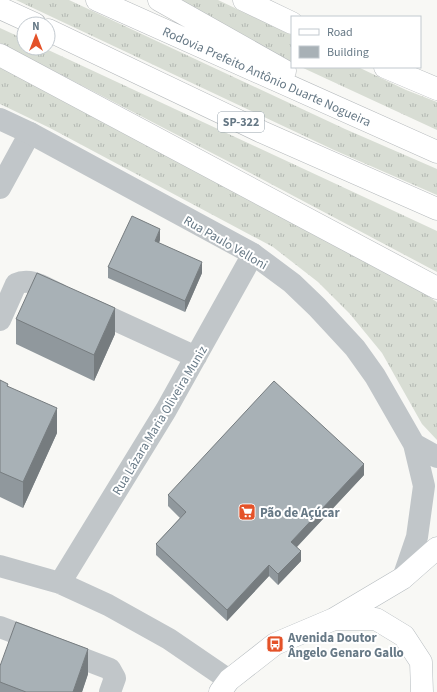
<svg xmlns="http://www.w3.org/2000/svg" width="437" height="692" viewBox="0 0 437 692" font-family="'Source Sans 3',sans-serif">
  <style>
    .grass { fill: url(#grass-tufts) }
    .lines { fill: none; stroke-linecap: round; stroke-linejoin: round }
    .secondary-casing { stroke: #b4babe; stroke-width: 23 }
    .motorway-casing { stroke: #b5b9bc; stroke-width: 23 }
    .minor { stroke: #c1c6c9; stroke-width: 22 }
    .tertiary { stroke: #c1c6c9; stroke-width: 22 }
    .secondary { stroke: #fff; stroke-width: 22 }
    .motorway { stroke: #fff; stroke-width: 22 }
    .wall { fill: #90989d }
    .shaded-wall { fill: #767c7f }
    .building { fill: #a8b1b6; stroke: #767c7f }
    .labels { text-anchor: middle; stroke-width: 4; stroke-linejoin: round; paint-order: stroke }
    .shield { fill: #fff; stroke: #95a1aa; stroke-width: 1 }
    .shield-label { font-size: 12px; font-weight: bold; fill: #677986 }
    .street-label { font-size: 13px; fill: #677986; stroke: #fff }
    .poi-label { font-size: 13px; font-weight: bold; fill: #677986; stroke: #fff; text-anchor: start }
  </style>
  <defs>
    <pattern id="grass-tufts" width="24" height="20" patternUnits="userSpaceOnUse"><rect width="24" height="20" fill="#d8ddd4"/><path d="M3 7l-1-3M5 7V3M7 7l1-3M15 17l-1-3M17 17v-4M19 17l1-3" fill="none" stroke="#b3b8b2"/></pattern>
  </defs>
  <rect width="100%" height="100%" fill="#f8f8f5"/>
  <path class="grass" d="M16,0H69L345,129L437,169V195L334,150Z
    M177,0H218L292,35V63Z
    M0,28L24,39V48H44L437,231V272L237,166L0,43Z
    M0,67L423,293L437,302V440L422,424L382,353L350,314L318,282L273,247L50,128L0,104Z
    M301,67H358L406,90L437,102V130Z"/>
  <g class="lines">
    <g class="secondary-casing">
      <path id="secondary" d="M335,619H376L404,636L421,662L422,692
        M220,692L229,680L275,644L334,619L403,578L437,548"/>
    </g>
    <g class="motorway-casing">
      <path id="motorway" d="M97,0L437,152
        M159,0L285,71
        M244,0L292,23
        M0,8L35,24
        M48,30L262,132L437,209
        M0,55L437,288
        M385,67L437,89"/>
    </g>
    <path class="minor" d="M0,188L30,133
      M89,308L196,357
      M0,320L16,284C31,277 45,288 59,294
      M0,566L60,583L108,605L169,639L229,680
      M60,583L166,410L253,254
      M0,627L110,669L115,678L110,692"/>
    <path class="tertiary" d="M0,119L30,133L253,254L292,283L317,307L355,348L375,376L414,444L424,486L417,537L403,578
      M414,444L437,457"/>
    <use href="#secondary" class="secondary"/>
    <use href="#motorway" class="motorway"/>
  </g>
  <path class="wall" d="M160,240L159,243L202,273L185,312L108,278V267Z
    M16,319L115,334L94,381L16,344Z
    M0,380L8,386L57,433L23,508L0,497Z
    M364,475L297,547L301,561L278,585L269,576L227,621L156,555V544L180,518L168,506V495Z
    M0,666L88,674L82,692H0Z"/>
  <path class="shaded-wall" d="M160,229V240L155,252V241Z
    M202,262V273L185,312V301Z
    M115,308V334L94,381V355Z
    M57,408V433L23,508V482Z
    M364,464V475L291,553V542Z
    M301,551V561L278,585V574Z
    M269,565V576L227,621V610Z
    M88,649V674L82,692H73Z"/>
  <path class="building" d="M132,216L160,229L155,241L202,262L185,301L108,267Z
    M37,273L115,308L94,355L16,319Z
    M0,380L8,384L7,386L57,408L23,482L0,472Z
    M274,381L364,464L291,542L301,551L278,574L269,565L227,610L156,544L186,512L168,495Z
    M16,622L88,649L73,692H26L0,682V666Z"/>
  <defs>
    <g id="supermarket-square" transform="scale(0.9)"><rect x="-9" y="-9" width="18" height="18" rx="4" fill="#e45229" stroke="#fff"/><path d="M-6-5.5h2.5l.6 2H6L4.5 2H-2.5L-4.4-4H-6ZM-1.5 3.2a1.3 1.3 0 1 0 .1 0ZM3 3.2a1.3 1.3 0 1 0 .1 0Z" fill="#fff"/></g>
    <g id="bus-square" transform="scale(0.9)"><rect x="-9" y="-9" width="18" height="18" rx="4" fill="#e45229" stroke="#fff"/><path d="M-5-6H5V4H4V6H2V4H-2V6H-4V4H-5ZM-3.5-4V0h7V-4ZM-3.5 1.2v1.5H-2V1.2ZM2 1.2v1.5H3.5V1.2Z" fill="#fff"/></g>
  </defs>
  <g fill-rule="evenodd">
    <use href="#supermarket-square" x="247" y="512"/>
    <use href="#bus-square" x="275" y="644"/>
  </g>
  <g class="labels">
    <rect class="shield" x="218" y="112" width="46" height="20" rx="3"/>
    <g class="shield-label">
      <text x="241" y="126">SP-322</text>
    </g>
    <g class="street-label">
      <text transform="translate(267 76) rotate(24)" y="5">Rodovia Prefeito Antônio Duarte Nogueira</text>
      <text transform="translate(226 242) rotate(30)" y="5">Rua Paulo Velloni</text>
      <text transform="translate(159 420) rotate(-59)" y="5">Rua Lázara Maria Oliveira Muniz</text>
    </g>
    <g class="poi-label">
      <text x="260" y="517">Pão de Açúcar</text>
      <text x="288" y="642">Avenida Doutor<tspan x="288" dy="15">Ângelo Genaro Gallo</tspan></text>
    </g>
  </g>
  <rect x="291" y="16" width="130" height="52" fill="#ffffff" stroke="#c2c9cf"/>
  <rect x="299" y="29" width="20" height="6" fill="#ffffff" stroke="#c2c9cf"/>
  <text x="327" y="36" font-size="12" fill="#677986">Road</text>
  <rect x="299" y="46" width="20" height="12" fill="#a8b1b6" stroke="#c2c9cf"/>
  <text x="327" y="56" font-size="12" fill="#677986">Building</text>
  <g transform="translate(36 36)"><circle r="19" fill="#ffffff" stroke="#c2c9cf"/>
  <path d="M0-3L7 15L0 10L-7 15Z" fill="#e45229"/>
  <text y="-6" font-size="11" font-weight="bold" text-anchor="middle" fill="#677986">N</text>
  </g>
</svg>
